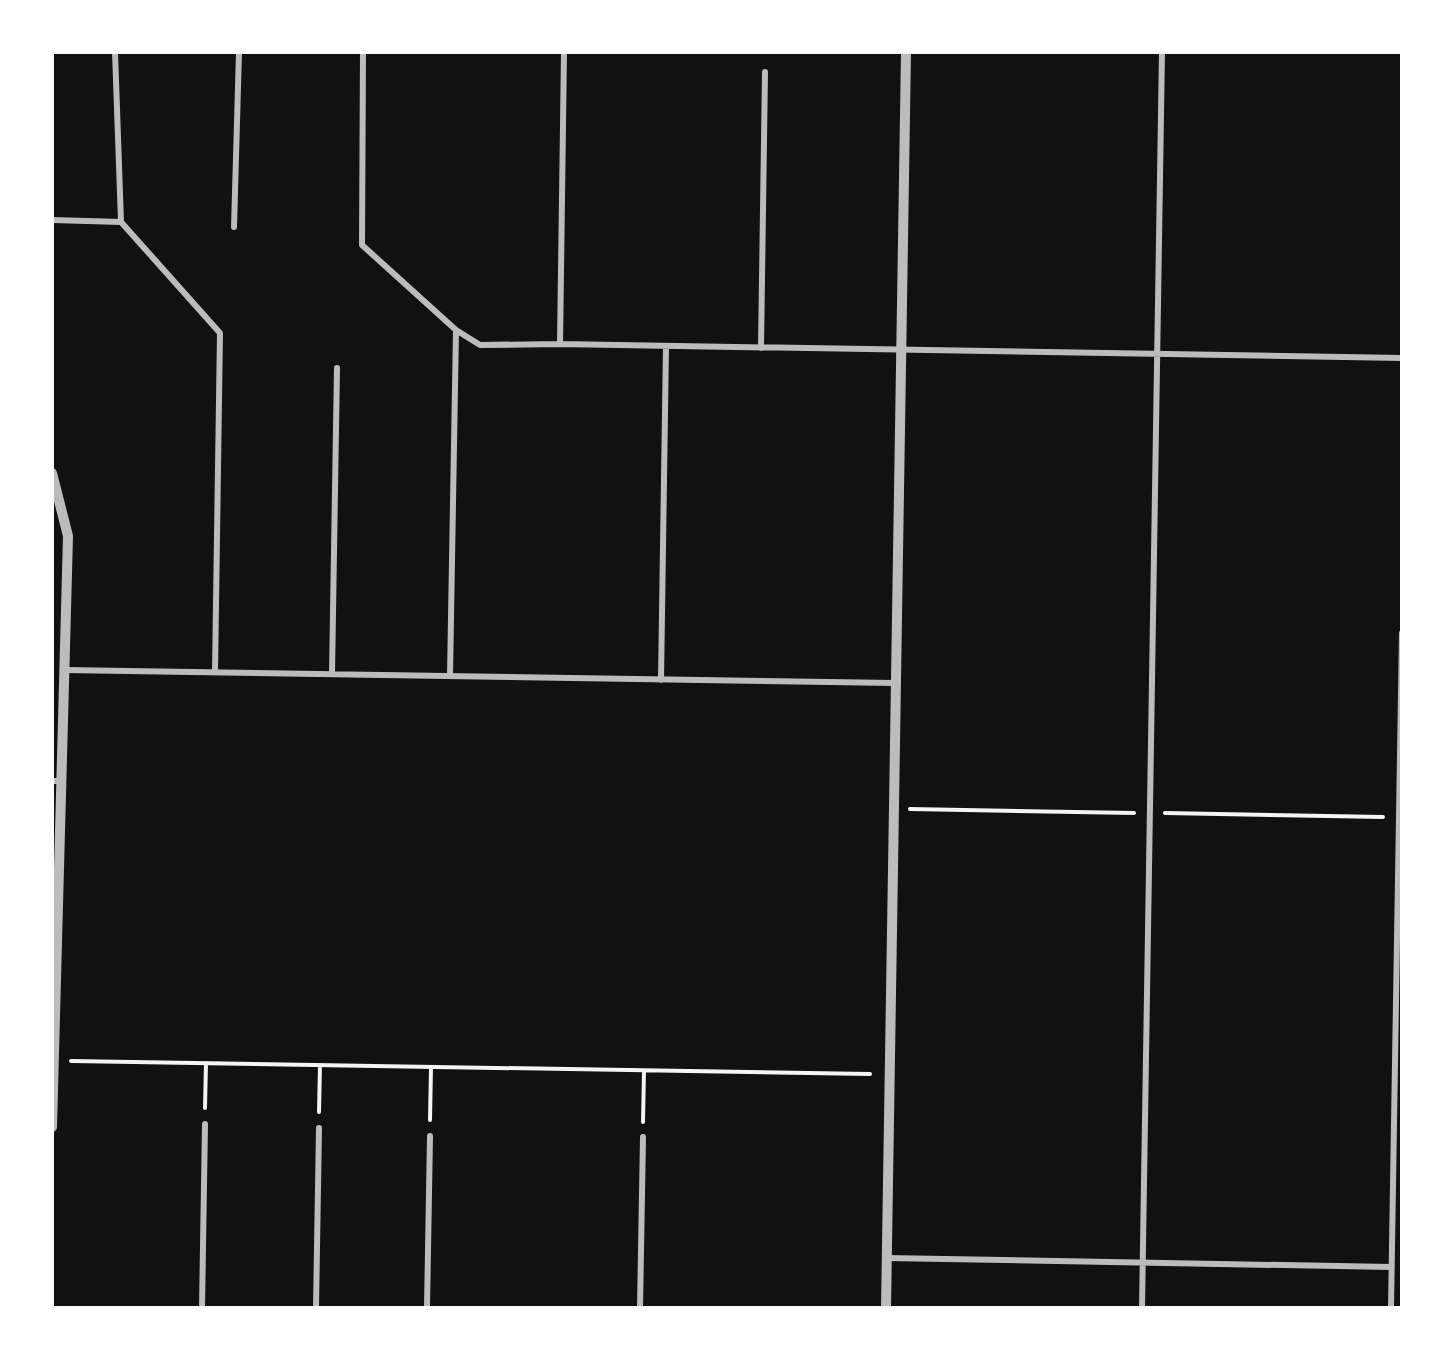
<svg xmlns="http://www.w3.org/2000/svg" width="1454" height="1360" viewBox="0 0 1454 1360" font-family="'Archivo Narrow',sans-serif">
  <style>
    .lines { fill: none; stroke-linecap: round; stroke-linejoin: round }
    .path { stroke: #f5f5f5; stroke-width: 4 }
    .minor { stroke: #bcbcbc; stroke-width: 6 }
    .tertiary { stroke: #bcbcbc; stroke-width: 10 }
  </style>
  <rect width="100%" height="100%" fill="#111"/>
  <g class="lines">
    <path class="path" d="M910,809L1134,813
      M1165,813L1383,817
      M71,1061L870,1074
      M205,1108L206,1063
      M319,1112L320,1065
      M430,1120L431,1067
      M643,1122L644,1071"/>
    <path class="minor" d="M115,52L121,222
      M363,52L362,245L456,330L480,345L560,344L1402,358
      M52,220L121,222L220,333L215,672
      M234,227L239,52
      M560,344L564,52
      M761,348L765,72
      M64,670L895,683
      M332,674L337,368
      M450,676L456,330
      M661,680L666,346
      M52,781H62
      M886,1258L1391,1267
      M202,1308L205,1124
      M316,1308L319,1128
      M427,1308L430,1136
      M640,1308L643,1137
      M1142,1308L1162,52
      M1391,1308L1402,633"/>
    <path class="tertiary" d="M52,473L68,536L52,1127
      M886,1308L906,52"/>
  </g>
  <rect width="1454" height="1360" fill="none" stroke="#ffffff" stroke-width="108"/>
</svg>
